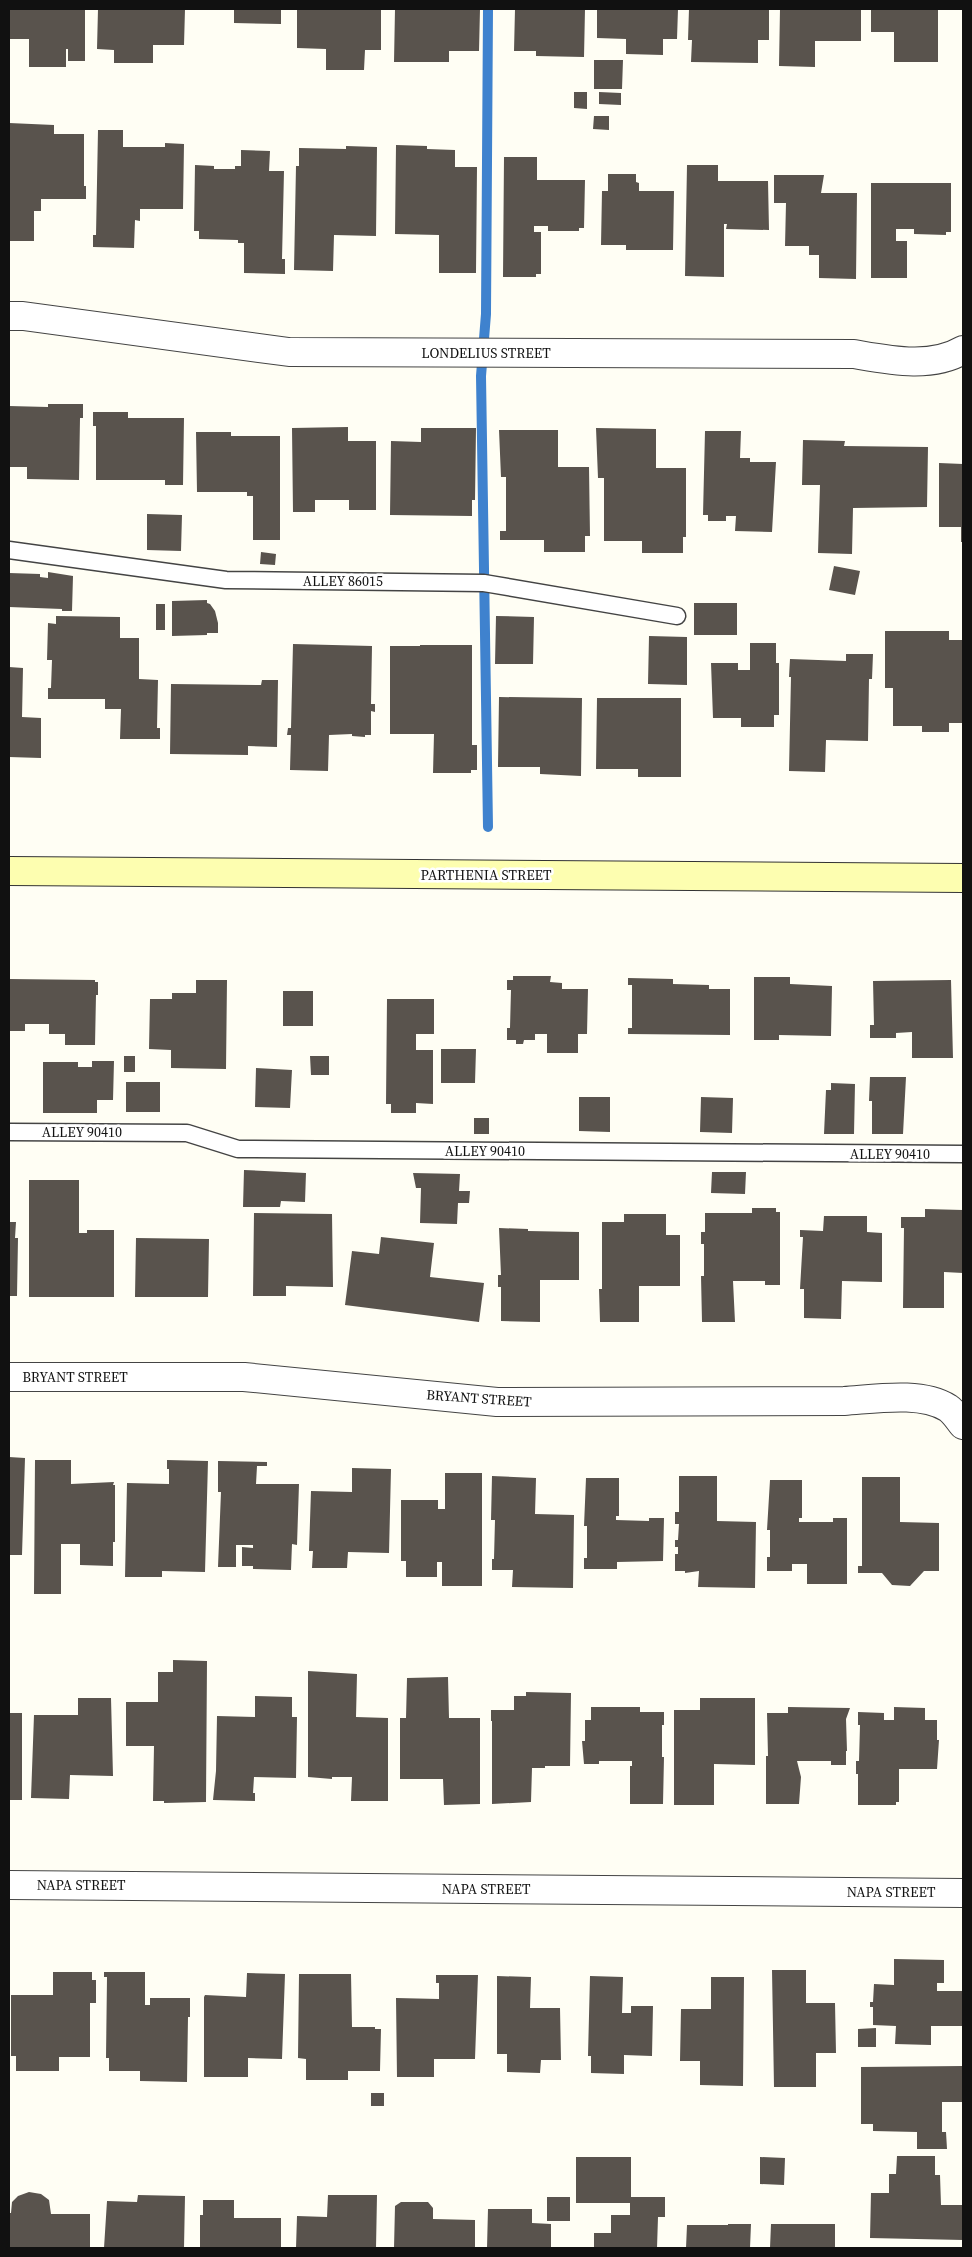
<svg xmlns="http://www.w3.org/2000/svg" width="972" height="2257" viewBox="0 0 972 2257" font-family="'Source Serif 4',serif">
  <style>
    .lines { fill: none; stroke-linecap: round; stroke-linejoin: round }
    .stream { stroke: #3f82ce; stroke-width: 10 }
    .building { fill: #59534d }
    .lane-casing { stroke: #444; stroke-width: 19 }
    .street-casing { stroke: #444; stroke-width: 30 }
    .secondary-casing { stroke: #333; stroke-width: 30 }
    .lane { stroke: #fff; stroke-width: 16 }
    .street { stroke: #fff; stroke-width: 28 }
    .secondary { stroke: #fdfeb0; stroke-width: 28 }
    .labels { text-anchor: middle; stroke-width: 5; stroke-linejoin: round; paint-order: stroke }
    .street-label { font-size: 14px; fill: #111; stroke: #fff }
  </style>
  <rect width="100%" height="100%" fill="#fffef4"/>
  <g class="lines">
    <path class="stream" d="M488,827L481,376L486,314L488,9"/>
  </g>
  <path class="building" d="M9,9H85V61H68V49H66V67H29V39H9Z
    M98,9H185L184,45H153V63H114V50L97,49Z
    M234,9H281V24L234,23Z
    M297,9H381V50H365L364,70H326V49L297,48Z
    M395,9H480L479,51H449V62H394Z
    M515,9H585L584,57L536,56V51H514Z
    M597,9H678L677,39H663V55L626,54V39L597,38Z
    M689,9H769V40H758V63L691,62L692,40H688Z
    M780,9H861V41H815V67L779,66Z
    M871,9H938V62H894V32H871Z
    M594,60H623L622,89H594Z
    M574,92H587V109L574,108Z
    M599,92L621,93V105L599,104Z
    M594,116H609V130L593,129Z
    M9,123L54,125V134H84V186H86V199H41V211H34V241H9Z
    M98,130H123V147H165V143L184,144L183,209H140V221L135,220L134,248L93,247V235H96Z
    M396,145L427,146V149L455,150V167H477L476,273H439V235L395,234Z
    M346,146L377,147L376,236L334,235L333,271L294,270L296,166H299V148L346,149Z
    M241,150L270,151L269,171H284L282,259H285V274L244,273V243H238V240L199,239V231H194L195,165L214,166V169H235V166H241Z
    M504,157H537V180H585L584,228H579V231H548V226H534V232H541V274H536V277H503Z
    M687,165H718V181H768L769,230L726,229L727,224H724V277L685,276Z
    M608,174H636V182L639,183V191H674L673,250H626V245H601L602,191H608Z
    M774,175H824L821,193H857L856,279L819,278V255H809V246H785L786,203H774Z
    M871,183H951V232H946V235L914,234V229H896V241H907V278H871Z
    M48,404H83V418H80L79,480L27,479V467H9V406L48,407Z
    M93,412H128V418H184L183,485H165V480H96V426H93Z
    M348,427V441H376V510H349V500H315V512H293L292,428Z
    M421,428H476L475,500H472V516L390,515L391,441L421,442Z
    M596,428L656,429V468H686V537H683V553H642V541H604V478H598Z
    M499,430H558V467H589L590,536H585V552H544V540H500V531H506V477H501Z
    M705,431H741L740,458H750V462H776L772,532L735,531L736,516H726V521H708V515H703Z
    M196,432H231V436H280V540H253V496H247V492H197Z
    M803,440L845,441L844,446L928,447L927,507L853,508L852,554L818,553L820,485H802Z
    M939,463L963,464V542H961V527H939Z
    M147,514L182,515L181,551L147,550Z
    M261,552L276,554L275,565L260,564Z
    M834,566L860,571L855,595L829,590Z
    M48,572L73,576L72,611H62V609L9,607V573L40,574V577L48,578Z
    M207,600V603L210,604L215,611L218,623V633H207V635L172,636V601Z
    M694,603H737V635H694Z
    M156,604H165V630H156Z
    M56,616L120,617V638H139V679L158,680L157,728H160V739H120L121,709H105V699H48V688H51L52,660H47L48,623L56,624Z
    M496,616L534,617L533,664H495Z
    M885,631H949V640H963V723H949V732H922V726H893V688H885Z
    M649,636L687,637V685L648,684Z
    M750,643H776V663H779V715H774V727H741V718H713L711,663H738V670H750Z
    M293,644L372,646L371,704H375V712L371,711V735H365V737L352,736V734L329,735L328,771L290,770L291,735H287L288,728H291Z
    M420,645H472V745H477V770H471V773H433L434,734H390V646H420Z
    M846,654H873L872,679H869L868,741L826,740L825,772L789,771L791,677H789L790,659L846,661Z
    M9,667L23,668L22,717L41,718V758L9,757Z
    M262,680H278L277,747L248,746V755L170,754L171,684L261,685Z
    M499,697L582,698L581,776L540,774V767H498Z
    M597,698H681V777H638V769H596Z
    M513,976H551L550,982L562,983V989H588L587,1034H578V1053H547V1034H535V1040H524L523,1044H516V1040H507V1028H510L511,990H507V980H513Z
    M754,977H790V984L832,986L831,1036L779,1035V1040H754Z
    M628,978L673,979V984L709,985V989H730V1035L628,1034V1028H632V985H628Z
    M9,979L95,980V982H98V995H96L95,1045H65V1034H49V1024H25V1031H9Z
    M196,980H227L226,1069L171,1068V1050L149,1049L150,999H172V993H196Z
    M951,980L953,1058H912V1032L896,1033V1038H870V1025H874L873,981Z
    M283,991H313V1026H283Z
    M387,999H434V1034H416V1050H433V1104L416,1103V1113H391V1104H386Z
    M441,1049H476L475,1083H441Z
    M124,1056H135V1072H124Z
    M310,1056H329V1075H311Z
    M92,1061H114L113,1100H97V1113H43V1062H78V1067H92Z
    M256,1068L292,1070L290,1108L255,1107Z
    M870,1077H906L903,1134H872V1101H869Z
    M126,1082H160V1112H126Z
    M831,1083L855,1084L854,1134H824L826,1090H831Z
    M579,1097H610V1132L579,1131Z
    M701,1097L733,1098L732,1133L700,1132Z
    M474,1118H489V1134H474Z
    M244,1170L306,1173L305,1202L281,1201L280,1207H243Z
    M712,1172H746L745,1194L711,1193Z
    M413,1173L460,1174L459,1191H470L469,1203H458L457,1224L420,1223L421,1188H416Z
    M29,1180H79V1233H87V1230H114V1297H29Z
    M752,1208H776V1212H780V1285H765V1281H733L735,1322H702L701,1276H704V1244H701V1232H705V1213H752Z
    M925,1209L963,1210V1273L944,1272V1308H903L904,1228H901V1217H925Z
    M254,1213L332,1214L333,1287L286,1286V1296H253Z
    M624,1214H666V1235H680V1286H639V1322H600L599,1289H602V1222H624Z
    M824,1216H867V1232L882,1233V1282L842,1281L841,1319L804,1318V1289H800L803,1237H800V1230L823,1231Z
    M9,1222H16L15,1238H18L17,1296H9Z
    M499,1228L528,1229V1231L579,1232V1280H540V1322L501,1321V1287H498V1275H501Z
    M381,1237L434,1243L430,1277L484,1283L479,1322L345,1305L352,1251L379,1254Z
    M136,1238L209,1239L208,1297H135Z
    M9,1457L25,1458L22,1555H9Z
    M35,1460H71V1484L114,1482L113,1485H115V1542H113V1566L80,1565V1544H61V1594H34Z
    M167,1460L208,1461L205,1572L162,1571V1577H125L127,1483L169,1484V1469H167Z
    M218,1461L267,1462V1466H257L256,1484H299L297,1545L292,1544L291,1570L253,1569V1566H242V1547L253,1548V1545H236V1567H218L221,1492H218Z
    M352,1468L391,1469L389,1553L348,1552L347,1568H312L313,1551H309L311,1491L352,1492Z
    M445,1473H482V1586H442V1562H437V1577H406V1561H401V1500H438V1509H445Z
    M492,1476L536,1478L535,1514L574,1515L573,1588L512,1587L513,1570H492V1559H494L495,1520H491Z
    M679,1476H717V1521L756,1522L755,1588L698,1587L699,1571L685,1573V1571H675V1554H678V1547H675V1540H678L679,1524H675V1512H679Z
    M862,1477H900V1522L939,1523V1571H924L910,1586L892,1585L882,1573H858V1566H862Z
    M586,1478H619V1516H616V1520L649,1521V1518H664L663,1561L617,1562V1569H584V1558H587V1526H584Z
    M770,1480H802V1518H799V1522H833V1518H847V1584H807V1564H792V1571H767V1557H770V1530H767Z
    M173,1660L207,1661L206,1802L164,1803V1801H153L154,1746H126V1702H158V1672H173Z
    M308,1671L357,1674L356,1717L388,1718V1801H351L352,1777H332V1779L308,1777Z
    M448,1677L449,1718H480V1804L444,1805L443,1779H400V1718H406L407,1678Z
    M526,1692L571,1693L570,1766H545V1768H532L531,1802L492,1804V1721H491V1710H514V1696H526Z
    M255,1696L292,1697V1717H297L296,1778L254,1777L253,1793H255V1801L213,1800L216,1771L217,1716L255,1717Z
    M78,1698H111L113,1776L70,1775L69,1799L31,1798L34,1715H78Z
    M700,1698H755V1765L714,1764V1805H674V1710H700Z
    M591,1707H640V1712H664V1725H662V1757H664L663,1804H630V1766H632V1761H599V1764H584L582,1741H585V1720H591Z
    M788,1707L850,1708L846,1719L847,1751H846V1765H831V1761H797L801,1777L799,1804H766V1756H768L767,1713H788Z
    M894,1707L925,1708V1720H937V1740H939L937,1769H899V1802H896V1805H858V1774H856V1761H859L860,1725H858V1712L884,1713V1720H894Z
    M9,1713H22V1800H9Z
    M894,1959L944,1960V1983H937V1991H963V2026H931V2045L895,2044L896,2026L873,2025V2007H870V2002H873L874,1984L894,1985Z
    M772,1970H806V2003H835L836,2053H816V2087H774Z
    M53,1972H92V1980H96V2003H90V2057H59V2071H16V2056H11V1995H53Z
    M104,1972H145V2005H150V1998H190V2017H188L187,2082L140,2081V2071H109V2058H106L107,1977H104Z
    M247,1973L285,1974L282,2059L248,2058V2077H204V1997L205,1995L246,1997Z
    M299,1974H351L352,2027H375V2029H381L380,2071H348V2080H306V2059L298,2058Z
    M436,1975H478L475,2059H434V2077H397L396,1998L439,1999V1983H436Z
    M497,1976L531,1977L530,2008H560L561,2060H541L540,2073L507,2072V2054H497Z
    M590,1976L623,1977L622,2013H631V2006H653L652,2056L624,2055V2074L591,2073V2056H588Z
    M711,1977H744L743,2086L700,2085V2061H680L681,2009H711Z
    M876,2028V2047H858V2029Z
    M963,2066V2102H942V2132H946L947,2149H917V2132L873,2131V2124H861V2067Z
    M371,2093H384V2106H371Z
    M897,2156H935V2175H940L941,2205H963V2240L870,2238L871,2193H889V2174H896Z
    M576,2157H631V2197H665V2217H658L657,2248H594V2233H611V2215H630V2203H576Z
    M760,2157L785,2158L784,2185L760,2184Z
    M29,2192L41,2194L49,2200L51,2214H90V2248H9V2213H11L12,2202L18,2196Z
    M138,2195L185,2196L184,2248H104L107,2201L137,2202Z
    M328,2195H377L376,2248H296L297,2216L327,2217Z
    M547,2197H570V2221H547Z
    M203,2200H234V2218H281V2248H200V2215H203Z
    M401,2202H428L433,2208V2219L475,2220V2248H394L395,2206Z
    M488,2209H532V2223L551,2224V2248H487Z
    M728,2224H751L750,2248H686L687,2225H728Z
    M771,2224H835V2248H770Z"/>
  <g class="lines">
    <g class="lane-casing">
      <path id="lane" d="M9,550L226,580L484,583L677,616
        M9,1132L187,1133L238,1149L963,1154"/>
    </g>
    <g class="street-casing">
      <path id="street" d="M9,316H23L289,352L854,354C889,360 931,369 963,350
        M9,1377H244L497,1402L844,1401C875,1399 921,1391 948,1408C954,1412 959,1420 963,1425
        M9,1885L963,1893"/>
    </g>
    <g class="secondary-casing">
      <path id="secondary" d="M9,871L963,878"/>
    </g>
    <use href="#lane" class="lane"/>
    <use href="#street" class="street"/>
    <use href="#secondary" class="secondary"/>
  </g>
  <g class="labels">
    <g class="street-label">
      <text x="486" y="358">LONDELIUS STREET</text>
      <text x="343" y="586">ALLEY 86015</text>
      <text x="486" y="880">PARTHENIA STREET</text>
      <text x="82" y="1137">ALLEY 90410</text>
      <text x="485" y="1156">ALLEY 90410</text>
      <text x="890" y="1159">ALLEY 90410</text>
      <text x="75" y="1382">BRYANT STREET</text>
      <text transform="translate(479 1398) rotate(4)" y="5">BRYANT STREET</text>
      <text x="81" y="1890">NAPA STREET</text>
      <text x="486" y="1894">NAPA STREET</text>
      <text x="891" y="1897">NAPA STREET</text>
    </g>
  </g>
  <rect width="972" height="2257" fill="none" stroke="#111111" stroke-width="20"/>
</svg>
